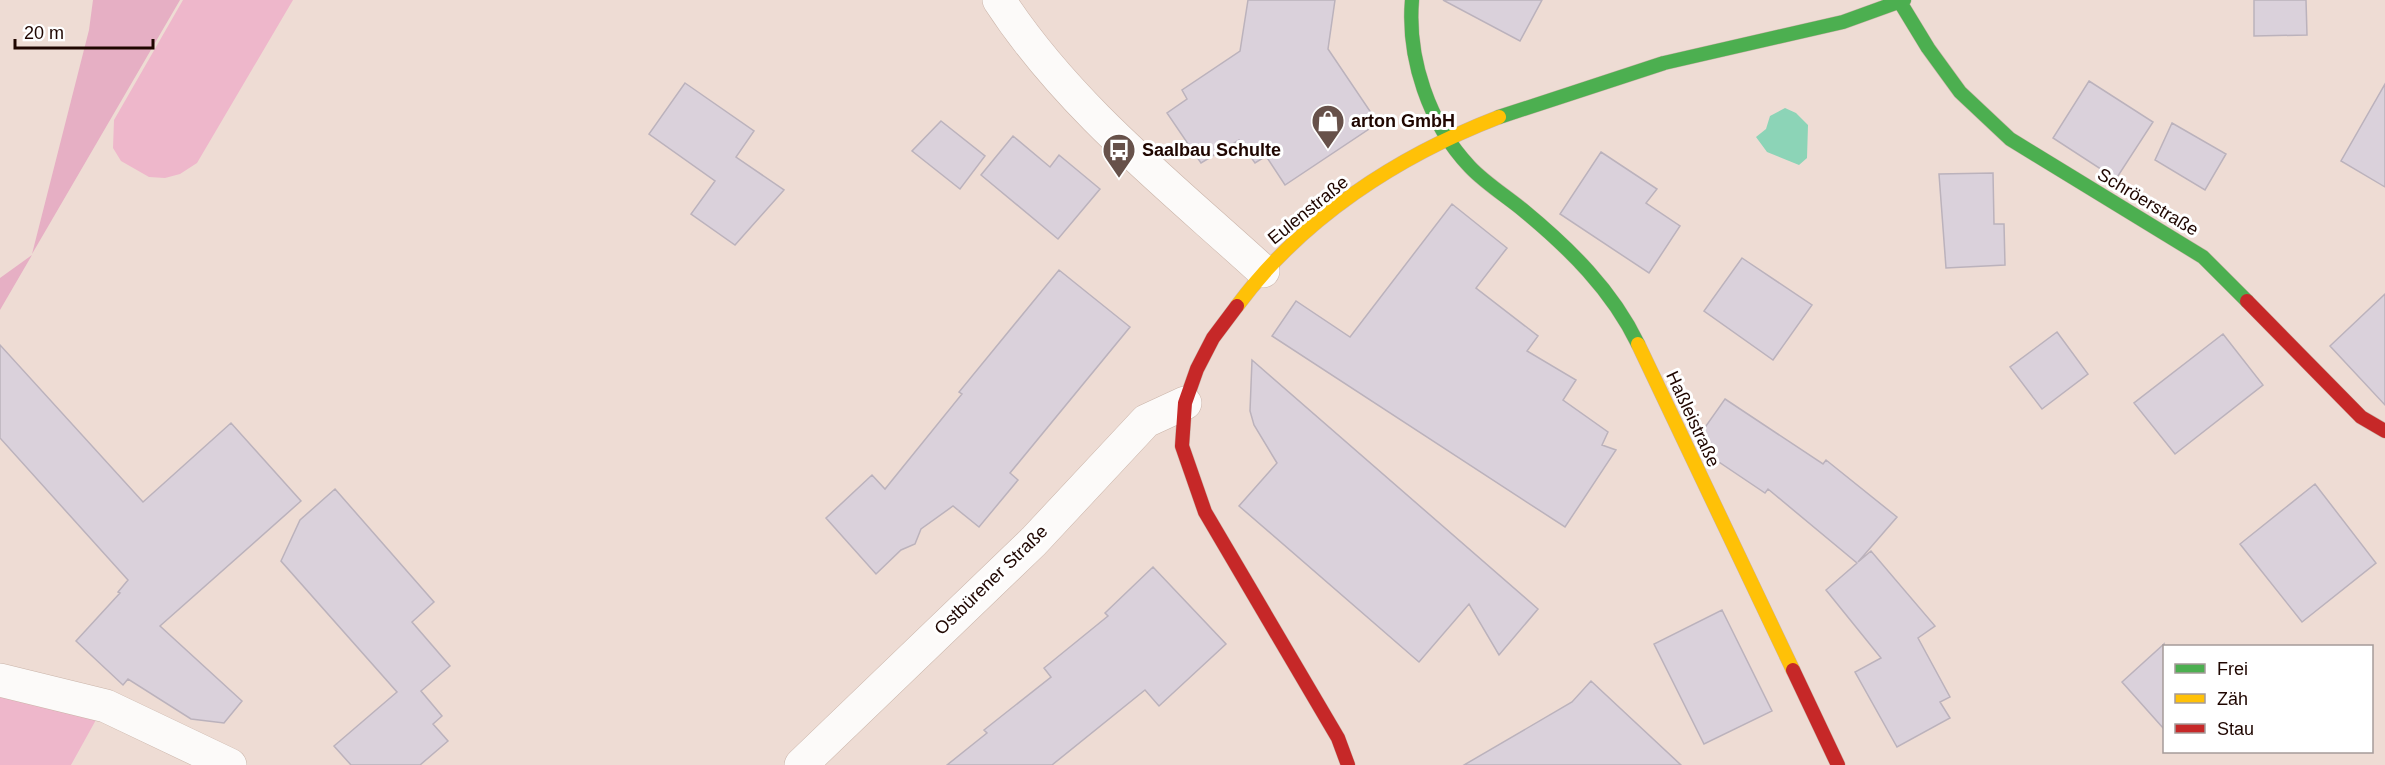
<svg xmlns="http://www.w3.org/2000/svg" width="2385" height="765" viewBox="0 0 2385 765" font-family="Helvetica,sans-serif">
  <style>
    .green { fill: #eeb7cb }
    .forest { fill: #e6afc4 }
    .water { fill: #8cd4b7 }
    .building { fill: #dad1db; stroke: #bbb2bc; stroke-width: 1.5 }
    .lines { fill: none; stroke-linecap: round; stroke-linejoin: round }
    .street-casing { stroke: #cab4a9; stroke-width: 34 }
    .fast-casing { stroke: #cab4a9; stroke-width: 15 }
    .slow-casing { stroke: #cab4a9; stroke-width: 15 }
    .jam-casing { stroke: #cab4a9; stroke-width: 15 }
    .street { stroke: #fcfaf9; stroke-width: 33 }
    .fast { stroke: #4caf50; stroke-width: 14 }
    .slow { stroke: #ffc107; stroke-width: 14 }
    .jam { stroke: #c62828; stroke-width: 14 }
    .labels { text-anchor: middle; stroke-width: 6; stroke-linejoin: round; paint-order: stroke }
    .poi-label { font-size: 18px; font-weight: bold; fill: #1f0600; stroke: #fff; text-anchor: start }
    .street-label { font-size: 18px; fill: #1f0600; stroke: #fff }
  </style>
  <rect width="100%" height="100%" fill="#eedcd4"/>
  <path class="green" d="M183,0H293L197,163L180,174L165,178L149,177L121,161L113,148L114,120Z
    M0,685L102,709L71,765H0Z"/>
  <path class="forest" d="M93,0H180L32,254L89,30Z
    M32,255L0,310V278Z"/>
  <path class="water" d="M1785,108L1796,113L1808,125L1807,158L1799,165L1767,152L1756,137L1766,129L1770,116Z"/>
  <path class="building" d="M1248,0H1335L1328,49L1378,123L1285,185L1266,156L1255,163L1239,140L1201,163L1167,113L1187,99L1182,90L1240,51Z
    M1443,0H1542L1520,41Z
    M2254,0H2306L2307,35L2254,36Z
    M2089,81L2153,122L2116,179L2053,138Z
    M685,83L754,131L736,157L784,190L735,245L691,214L715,181L649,134Z
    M2385,84V187L2341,161Z
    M941,121L985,156L960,189L912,151Z
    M2172,123L2226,154L2205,190L2155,160Z
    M1013,136L1050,167L1059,155L1100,189L1058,239L981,175Z
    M1601,152L1657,189L1646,203L1680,226L1649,273L1560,214Z
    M1993,173L1994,224H2004L2005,265L1946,268L1939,174Z
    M1452,204L1507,248L1476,288L1538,336L1527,351L1576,380L1563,400L1608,432L1602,445L1616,450L1565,527L1272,336L1296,301L1350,337Z
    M1742,258L1812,305L1773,360L1704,311Z
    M1059,270L1130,327L1010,473L1018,480L979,527L953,506L921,529L915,544L901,550L876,574L826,518L872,475L885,489L962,394L959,392Z
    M2385,294V405L2330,346Z
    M2057,332L2088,374L2042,409L2010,367Z
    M2223,334L2263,385L2175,454L2134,403Z
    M0,345L143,502L231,423L301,501L160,626L242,701L224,723L191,719L128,679L123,685L76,641L120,593L118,592L128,580L0,438Z
    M1252,360L1538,609L1499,655L1469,604L1419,662L1239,506L1277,463L1254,425L1250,411Z
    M1725,399L1823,464L1826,460L1897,517L1858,562L1871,551L1935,626L1918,638L1950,697L1940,702L1950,718L1897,747L1855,672L1881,658L1826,590L1857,563L1768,489L1765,493L1713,458L1701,433Z
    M2315,484L2376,563L2302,622L2240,544Z
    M335,489L434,602L412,622L450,666L421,691L442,716L433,724L448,741L420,765H351L334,746L397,692L281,561L300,520Z
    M1153,567L1226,644L1159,706L1145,690L1052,765H947L987,733L984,730L1051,677L1044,668L1108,616L1105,613Z
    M1722,610L1772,711L1704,744L1654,644Z
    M2164,644V729L2122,682Z
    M1591,681L1681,765H1464L1572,702Z"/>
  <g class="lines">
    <g class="street-casing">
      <path id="street" d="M999,0C1068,106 1170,186 1263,271
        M0,680L106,706L230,765
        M801,765L1034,541L1146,421L1185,403"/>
    </g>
    <g class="fast-casing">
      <path id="fast" d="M1412,0C1407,58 1429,124 1470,167C1485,183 1506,196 1523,210C1569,248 1612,290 1638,344
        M1900,2L1928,48L1960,92L2010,139L2203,257L2247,301
        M1499,117L1664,63L1843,22L1904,0"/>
    </g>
    <g class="slow-casing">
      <path id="slow" d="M1237,306C1302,218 1398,156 1499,117
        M1638,344L1793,670"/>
    </g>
    <g class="jam-casing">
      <path id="jam" d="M2247,301L2361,417L2385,431
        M1237,306L1213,338L1197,369L1185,403L1182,446L1205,512L1338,738L1348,765
        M1793,670L1838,765"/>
    </g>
    <use href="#street" class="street"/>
    <use href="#fast" class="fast"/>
    <use href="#slow" class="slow"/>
    <use href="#jam" class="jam"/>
  </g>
  <defs>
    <g id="shop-pin" transform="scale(1.725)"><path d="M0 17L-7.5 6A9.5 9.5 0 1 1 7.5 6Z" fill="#67514a" stroke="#fff"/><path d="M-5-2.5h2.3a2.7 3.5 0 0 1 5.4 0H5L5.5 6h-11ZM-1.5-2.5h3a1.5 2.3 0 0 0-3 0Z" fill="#fff"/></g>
    <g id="bus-pin" transform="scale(1.725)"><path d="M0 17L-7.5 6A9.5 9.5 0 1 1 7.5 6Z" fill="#67514a" stroke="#fff"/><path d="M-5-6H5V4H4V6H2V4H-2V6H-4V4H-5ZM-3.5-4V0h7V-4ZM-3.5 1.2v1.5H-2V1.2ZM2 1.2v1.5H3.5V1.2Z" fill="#fff"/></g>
  </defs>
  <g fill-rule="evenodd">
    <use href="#shop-pin" x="1328" y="121"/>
    <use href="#bus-pin" x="1119" y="150"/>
  </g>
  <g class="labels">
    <g class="poi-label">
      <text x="1351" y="127">arton GmbH</text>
      <text x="1142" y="156">Saalbau Schulte</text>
    </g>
    <g class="street-label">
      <text transform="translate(2148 202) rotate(31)" y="6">Schröerstraße</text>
      <text transform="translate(1308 210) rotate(-39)" y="6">Eulenstraße</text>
      <text transform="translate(1693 419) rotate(65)" y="6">Haßleistraße</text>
      <text transform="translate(991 580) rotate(-44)" y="6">Ostbürener Straße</text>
    </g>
  </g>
  <rect x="2163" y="645" width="210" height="108" fill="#ffffff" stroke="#a59b99" stroke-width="1.5"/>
  <rect x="2175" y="664" width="30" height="9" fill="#4caf50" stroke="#a59b99" stroke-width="1.5"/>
  <text x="2217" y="675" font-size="18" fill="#1f0600">Frei</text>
  <rect x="2175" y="694" width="30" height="9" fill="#ffc107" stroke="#a59b99" stroke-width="1.5"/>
  <text x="2217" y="705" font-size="18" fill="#1f0600">Zäh</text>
  <rect x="2175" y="724" width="30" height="9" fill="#c62828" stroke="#a59b99" stroke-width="1.5"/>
  <text x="2217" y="735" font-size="18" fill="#1f0600">Stau</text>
  <path d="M15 39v9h138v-9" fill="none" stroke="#1f0600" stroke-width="3"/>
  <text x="24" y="39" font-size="18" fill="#1f0600" stroke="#ffffff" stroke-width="4.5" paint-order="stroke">20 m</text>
</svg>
